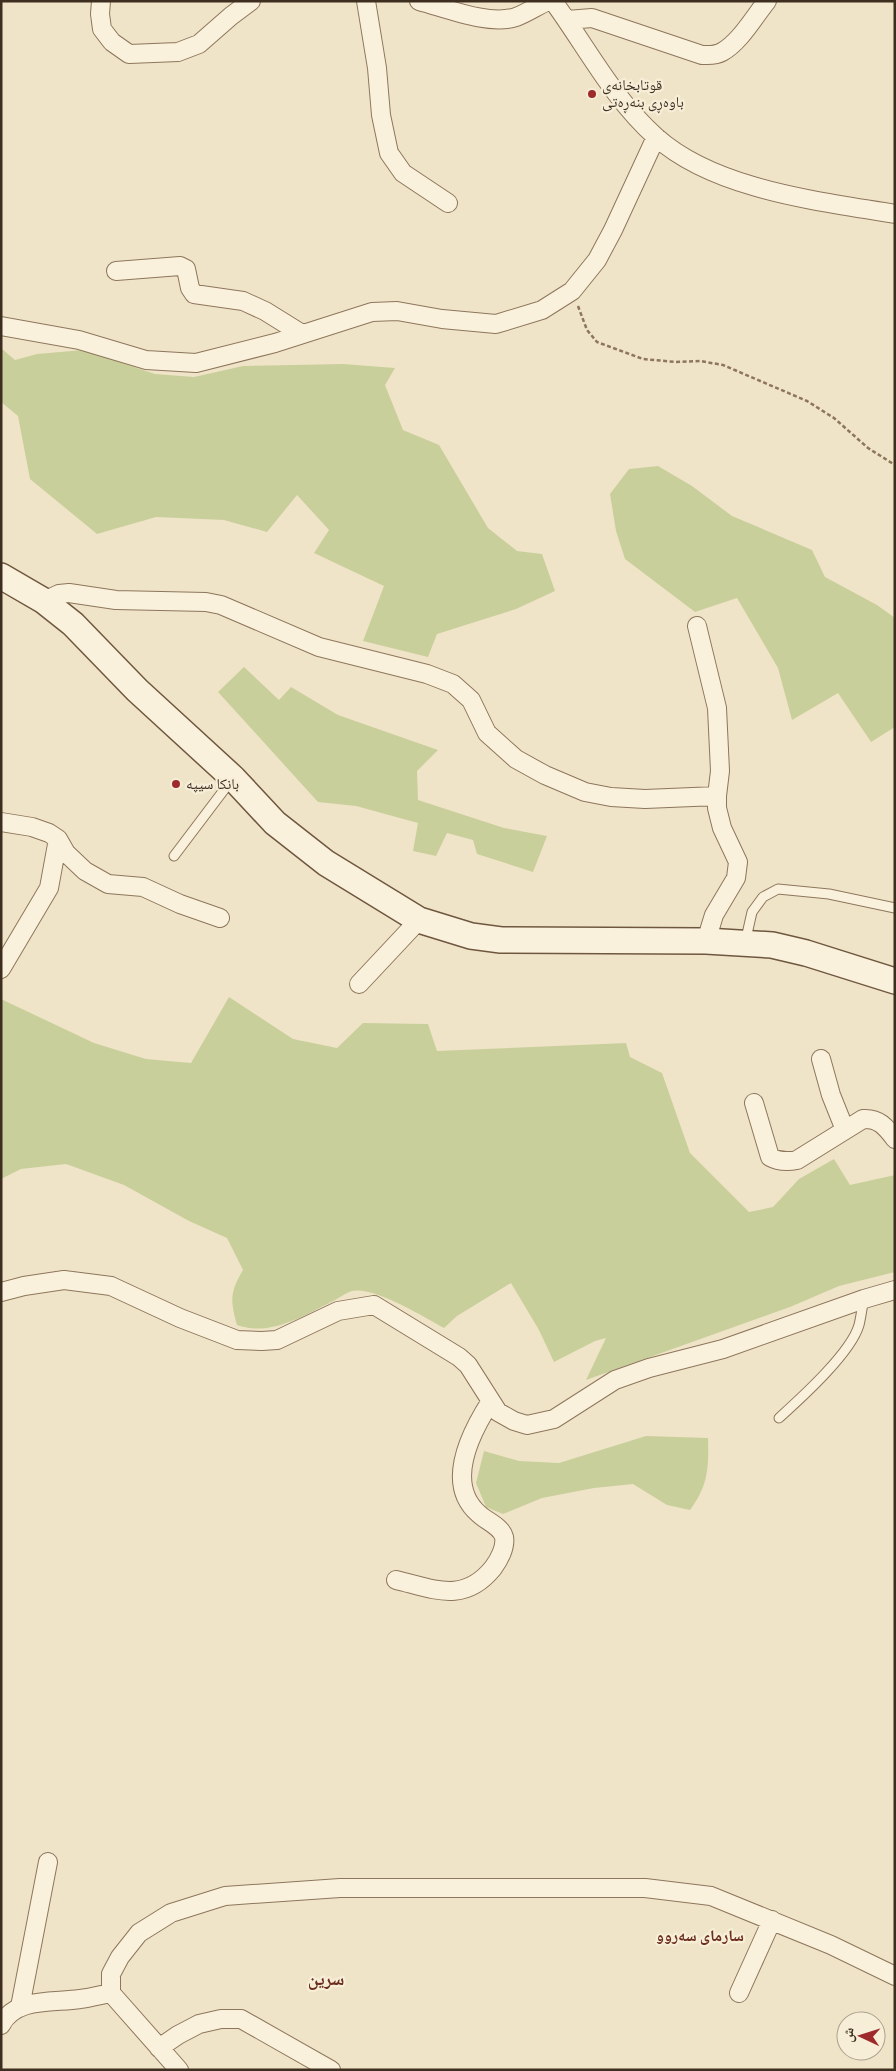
<svg xmlns="http://www.w3.org/2000/svg" width="896" height="2071" viewBox="0 0 896 2071" font-family="Literata,'Noto Naskh Arabic',serif">
  <style>
    .green { fill: #c9cf9b }
    .lines { fill: none; stroke-linecap: round; stroke-linejoin: round }
    .lane-casing { stroke: #8d765c; stroke-width: 11 }
    .street-casing { stroke: #8d765c; stroke-width: 20 }
    .secondary-casing { stroke: #6f573f; stroke-width: 28 }
    .path { stroke: #8d765c; stroke-width: 2.5; stroke-dasharray: 4 2.5; stroke-linecap: butt }
    .lane { stroke: #faf1dc; stroke-width: 9 }
    .street { stroke: #faf1dc; stroke-width: 18 }
    .secondary { stroke: #faf1dc; stroke-width: 25 }
    .poi-dot { fill: #9e2a2b; stroke: #f7eed8; stroke-width: 2 }
    .labels { text-anchor: middle; stroke-width: 4.5; stroke-linejoin: round; paint-order: stroke }
    .poi-label { font-size: 15px; fill: #3d2e20; stroke: #f7eed8; text-anchor: start }
    .neighbourhood-label { font-size: 16px; font-weight: bold; fill: #6b2e1e; stroke: #f7eed8 }
    .quarter-label { font-size: 18px; font-weight: bold; fill: #6b2e1e; stroke: #f7eed8 }
  </style>
  <rect width="100%" height="100%" fill="#f0e4c8"/>
  <path class="green" d="M1,348L15,360L37,354L83,350L155,374L194,377L243,366L343,364L395,368L385,385L403,430L439,445L488,528L517,551L542,554L555,591L516,609L437,634L428,657L363,641L384,586L314,553L329,530L297,495L267,532L224,520L156,517L97,534L30,479L18,416L1,402Z
    M658,466L692,486L732,516L812,550L825,577L877,605L895,618V727L871,742L838,693L792,720L778,668L737,598L695,612L625,559L616,531L610,494L629,469Z
    M244,667L279,700L291,687L338,715L438,750L417,771L418,800L504,828L547,836L533,872L477,854L473,840L447,833L436,856L413,851L418,823L356,806L318,802L218,692Z
    M229,997L293,1039L337,1048L363,1023L428,1024L437,1051L626,1043L630,1057L662,1073L690,1153L749,1212L773,1207L799,1179L834,1159L850,1185L895,1175V1272L839,1286L790,1307L586,1380L606,1338L595,1341L554,1362L539,1330L511,1283L457,1316L444,1328C424,1317 374,1286 352,1291C345,1293 338,1299 331,1302C304,1316 269,1337 237,1325C230,1300 230,1292 243,1270L227,1238L189,1221L124,1185L66,1164L21,1169L1,1179V999L94,1043L146,1059L191,1063Z
    M646,1436L708,1438C709,1468 708,1486 690,1510L667,1505L633,1484L594,1488L542,1498L503,1514L486,1507L476,1483L484,1451L519,1461L559,1463Z"/>
  <g class="lines">
    <g class="lane-casing">
      <path id="lane" d="M174,856L233,778
        M745,943L752,912L763,897L778,889L829,894L895,908
        M779,1418C801,1398 851,1353 859,1325C861,1317 862,1307 864,1299"/>
    </g>
    <g class="street-casing">
      <path id="street" d="M101,1L100,14L102,29L112,42L129,54L178,52L199,44L231,16L251,1
        M366,1L377,68L381,115L389,153L403,173L448,203
        M419,1C446,8 489,26 516,17C527,13 537,6 548,1
        M553,1C586,46 613,99 656,137C715,190 819,201 895,214
        M567,20L592,18L702,55C709,55 715,56 722,52C740,42 754,17 767,1
        M116,271L180,266L186,269L190,288L194,294L243,301L265,311L302,334
        M1,326L79,340L146,360L196,363L275,343L372,312L397,311L442,319L496,324L542,310L572,291L597,260L613,230L656,137
        M44,601L59,594L69,593L116,600L206,602L221,605L319,647L427,674L453,684L471,700L487,733L516,759L545,775L585,792L611,797L645,799L717,796
        M697,626L717,708L720,771L717,796V808L722,828L738,862L736,878L714,915L706,941
        M1,822L32,827L49,833L58,839L66,853L85,871L108,884L143,887L180,904L220,918
        M1,969L49,888L58,839
        M359,984L419,920
        M821,1059L831,1095L845,1130
        M754,1103L770,1157C779,1162 787,1162 797,1160L863,1119C879,1118 886,1127 895,1139
        M1,1292L24,1286L64,1280L111,1286L180,1318L237,1340L262,1341L277,1340L338,1311L374,1305L459,1357L468,1365L498,1412L514,1421L527,1425L554,1419L615,1380L649,1368L723,1349L864,1299L895,1290
        M396,1580C434,1589 464,1604 493,1568C499,1560 506,1547 504,1537C501,1526 486,1521 479,1514C444,1484 471,1432 491,1401
        M739,1993L772,1920
        M20,2007L48,1862
        M1,2025C15,1997 53,2003 80,1999C90,1998 100,1995 111,1993
        M159,2048L178,2035L199,2024L221,2019H241L331,2070
        M179,2070L111,1993V1974L120,1957L139,1933L171,1913L225,1896L340,1888H645L711,1896L831,1945L895,1976"/>
    </g>
    <g class="secondary-casing">
      <path id="secondary" d="M1,576L44,601L73,624L137,690L233,778L275,823L326,863L419,920L471,936L501,940L706,941L772,945L806,953L895,981"/>
    </g>
    <path class="path" d="M578,306L587,330L597,342L643,359L676,362L700,361L723,365L807,401L834,418L868,448L895,465"/>
    <use href="#lane" class="lane"/>
    <use href="#street" class="street"/>
    <use href="#secondary" class="secondary"/>
  </g>
  <g class="poi-dot">
    <circle cx="592" cy="94" r="5"/>
    <circle cx="176" cy="784" r="5"/>
  </g>
  <g class="labels">
    <g class="poi-label">
      <text x="602" y="90">قوتابخانەی<tspan x="602" dy="17">باوەڕی بنەڕەتی</tspan></text>
      <text x="186" y="789">بانکا سیپە</text>
    </g>
    <g class="neighbourhood-label">
      <text x="700" y="1941">سارمای سەروو</text>
    </g>
    <g class="quarter-label">
      <text x="326" y="1985">سرين</text>
    </g>
  </g>
  <rect width="896" height="2071" fill="none" stroke="#3d2e20" stroke-width="5"/>
  <g transform="translate(861 2036) rotate(274)"><circle r="24" fill="#f7eed8" stroke="#ada18e"/>
  <path d="M0-4L9 19L0 12L-9 19Z" fill="#9e2a2b"/>
  <text y="-8" font-size="14" font-weight="bold" text-anchor="middle" fill="#3d2e20">ش</text>
  </g>
</svg>
